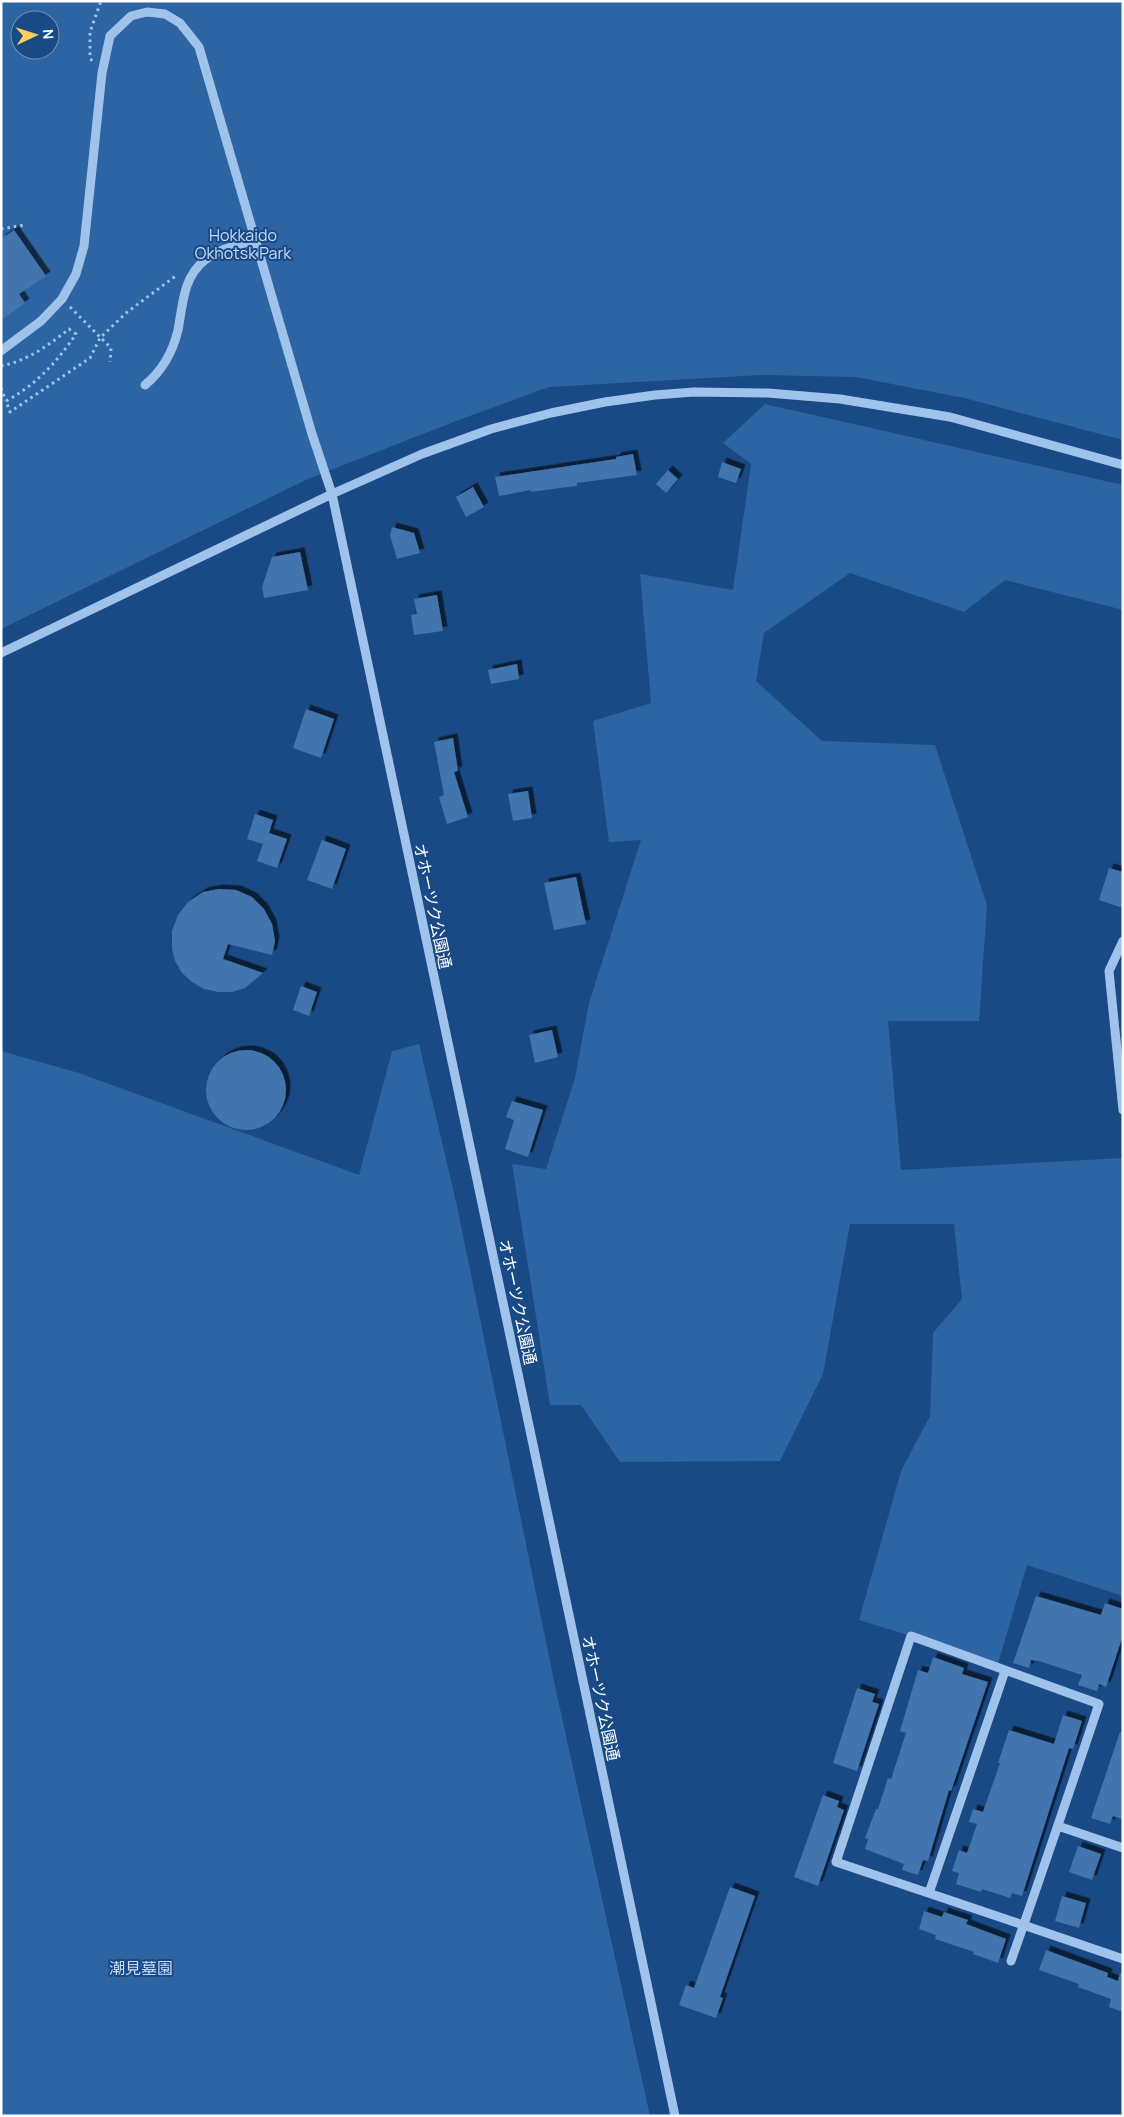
<svg xmlns="http://www.w3.org/2000/svg" width="1124" height="2117" viewBox="0 0 1124 2117" font-family="Manrope,'Noto Sans JP',sans-serif">
  <style>
    .green { fill: #2d64a3; fill-rule: evenodd }
    .building { fill: #4274ae; filter: url(#shadow) }
    .lines { fill: none; stroke-linecap: round; stroke-linejoin: round }
    .path { stroke: #a0c3ec; stroke-width: 3; stroke-dasharray: 2.5 4; stroke-linecap: butt }
    .minor { stroke: #a0c3ec; stroke-width: 9 }
    .labels { text-anchor: middle; stroke-width: 4; stroke-linejoin: round; paint-order: stroke }
    .park-label { font-size: 16px; fill: #c5ddf9; stroke: #1a4a85 }
    .street-label { font-size: 16px; fill: #fff; stroke: #1a4a85 }
  </style>
  <defs>
    <filter id="shadow"><feDropShadow dx="4.5" dy="-4.5" stdDeviation="0" flood-color="#0009"/></filter>
  </defs>
  <rect width="100%" height="100%" fill="#1a4a85"/>
  <path class="green" d="M1,1H1123V440L964,398L856,377L761,375L549,387L456,421L308,479L1,629ZM20,20H50V50H20Z
    M765,404L1123,485V610L1005,580L964,612L850,573L764,633L756,681L822,741L935,745L987,905L979,1021H888L901,1170L1123,1158V1596L1027,1565L997,1667L911,1636L859,1620L901,1471L930,1416L933,1333L962,1299L954,1224H850L823,1374L780,1461L620,1462L581,1405H550L512,1164L546,1169L575,1078L589,1003L641,840L609,842L593,721L651,703L640,574L733,590L751,464L723,443Z
    M419,1044L457,1206L555,1686L650,2116H1V1051L79,1073L359,1175L392,1051Z"/>
  <path class="building" d="M14,230L46,276L19,294L25,303L1,320V239Z
    M633,454L637,475L577,483V486L560,488L531,492V490L499,496L495,477L616,459V457Z
    M722,462L741,469L736,483L718,477Z
    M668,470L678,479L666,493L656,484Z
    M473,487L484,507L466,517L456,497Z
    M392,527L414,533L420,553L397,559L390,535Z
    M300,552L308,590L264,598L262,587L272,557Z
    M437,595L443,631L414,635L411,615L417,614L414,599Z
    M517,664L519,679L491,684L488,670Z
    M306,709L334,719L321,758L293,748Z
    M453,738L458,771L454,772L468,817L447,824L439,797L444,795L434,742Z
    M528,791L532,818L513,821L508,794Z
    M255,814L273,820L269,833L287,839L277,868L257,861L263,844L247,839Z
    M322,840L346,849L332,889L307,880Z
    M1109,868L1123,872V908L1099,900Z
    M576,877L586,924L554,930L544,883Z
    M219,889L236,890L252,897L264,909L272,924L275,941L272,955L228,944L223,959L263,973L245,988L232,992H218L204,989L192,982L182,973L175,961L172,948V931L178,915L188,902L203,892Z
    M301,986L317,992L309,1016L293,1010Z
    M552,1030L558,1057L535,1063L529,1035Z
    M206 1090a40 40 0 1 1 80 0a40 40 0 1 1-80 0Z
    M512,1101L543,1110L528,1157L505,1149L514,1120L506,1117Z
    M1036,1596L1101,1615L1105,1603L1123,1609V1635L1106,1687L1099,1684L1097,1691L1078,1685L1082,1675L1039,1661L1031,1660L1029,1668L1013,1663Z
    M933,1657L964,1668L962,1674L988,1682L951,1791L949,1790L928,1861L923,1860L918,1875L902,1870L904,1864L865,1849L868,1839L865,1838L876,1809H878L888,1778L891,1779L906,1733L900,1731L918,1670L928,1673Z
    M857,1688L875,1694L872,1702L879,1704L857,1771L833,1763Z
    M1063,1715L1082,1721L1073,1749L1069,1748L1022,1896L1012,1893L1010,1898L982,1889L981,1892L956,1884L959,1873L952,1871L959,1850L967,1853L977,1824L969,1822L973,1809L983,1812L1000,1763H998L1009,1730L1054,1744Z
    M1120,1732L1123,1733V1819L1113,1816L1110,1824L1091,1818Z
    M823,1795L839,1801L837,1807L844,1810L818,1886L794,1877Z
    M1078,1846L1101,1854L1092,1880L1069,1872Z
    M730,1887L755,1896L720,1997L723,1998L716,2018L679,2005L686,1985L694,1988Z
    M1062,1896L1086,1903L1079,1928L1055,1921Z
    M924,1911L942,1917L944,1912L968,1920L966,1924L1006,1939L998,1963L973,1954L974,1952L935,1939L936,1935L919,1929Z
    M1046,1950L1108,1973L1107,1977L1118,1981L1120,1973H1123V2012L1109,2007L1111,1999L1078,1987L1079,1984L1039,1970Z"/>
  <g class="lines">
    <path class="path" d="M92,61L90,58V32L101,1
      M1,229L24,225
      M70,307L111,348L110,362
      M1,366C27,361 49,345 69,329L76,334C57,362 36,385 6,401L10,412L90,358L100,338L126,313L177,275
      M1,388L6,401"/>
    <path class="minor" d="M1,351L41,321L62,299L76,274L84,246L102,73L110,36L131,16L147,12L165,14L180,23L199,47L312,434L332,494L675,2116
      M145,385C162,371 173,351 178,330C183,304 183,277 205,260C218,249 239,245 255,240
      M1,653L332,494L422,454L491,429L551,413L605,402L655,395L694,392L768,393L840,399L950,417L1123,465
      M1123,941L1109,971L1123,1110
      M1058,1826L1123,1848
      M929,1893L1005,1671
      M1011,1961C1041,1876 1070,1790 1099,1704L911,1636L836,1862C932,1894 1027,1926 1123,1959"/>
  </g>
  <g class="labels">
    <g class="park-label">
      <text x="243" y="241">Hokkaido<tspan x="243" dy="18">Okhotsk Park</tspan></text>
      <text x="141" y="1974">潮見墓園</text>
    </g>
    <g class="street-label">
      <text transform="translate(433 906) rotate(78)" y="6">オホーツク公園通</text>
      <text transform="translate(518 1302) rotate(78)" y="6">オホーツク公園通</text>
      <text transform="translate(601 1698) rotate(78)" y="6">オホーツク公園通</text>
    </g>
  </g>
  <rect width="1124" height="2117" fill="none" stroke="#ffffff" stroke-width="5"/>
  <g transform="translate(35 35) rotate(86)"><circle r="24" fill="#1a4a85" stroke="#7692b6"/>
  <path d="M0-4L9 19L0 12L-9 19Z" fill="#fecd5b"/>
  <text y="-8" font-size="14" font-weight="bold" text-anchor="middle" fill="#ffffff">N</text>
  </g>
</svg>
